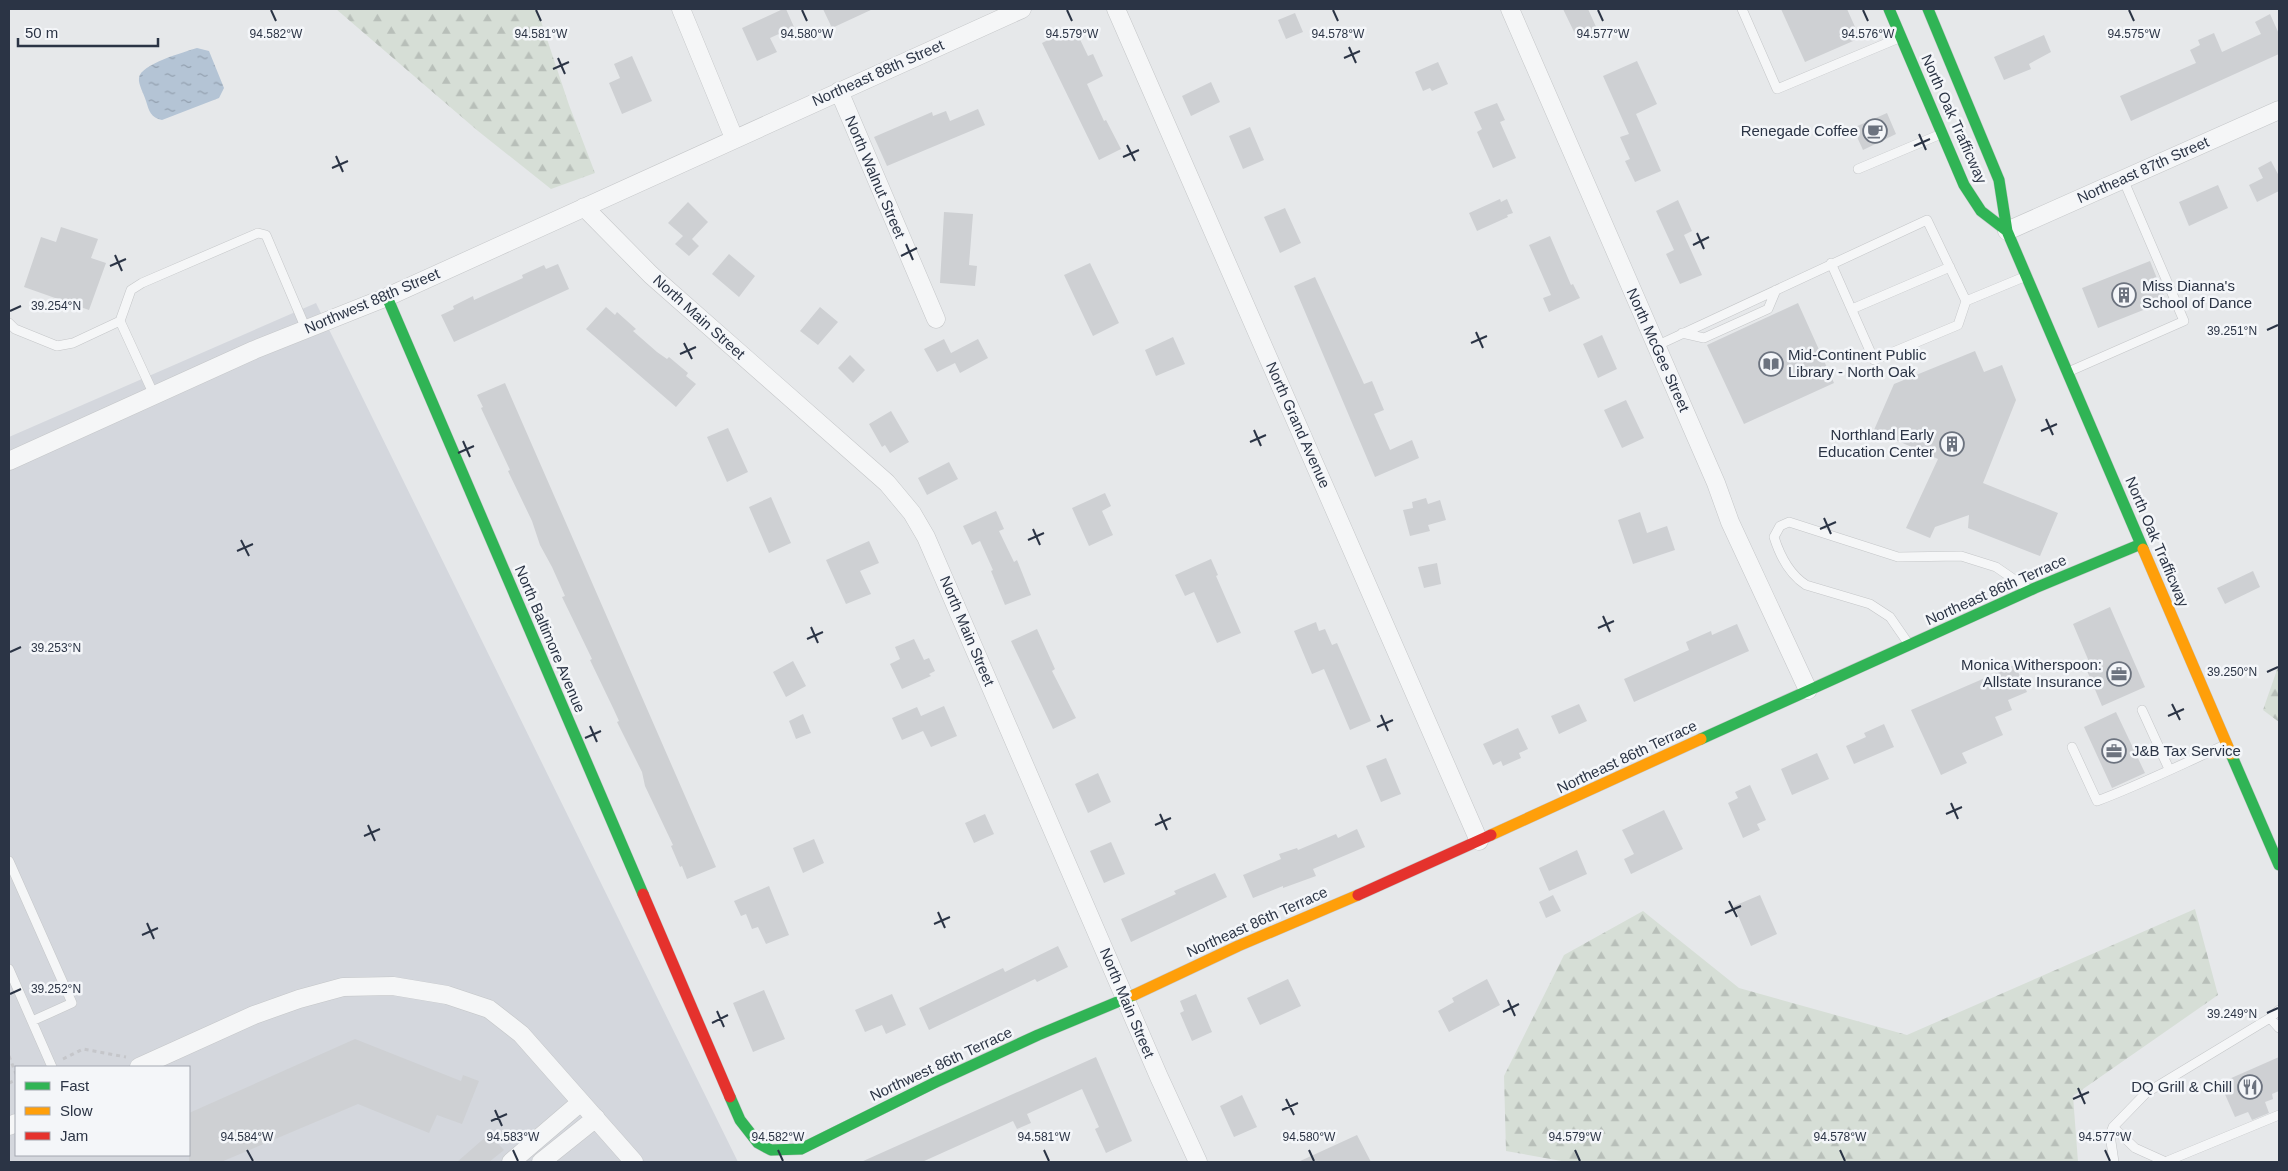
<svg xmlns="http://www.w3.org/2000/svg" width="2288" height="1171" viewBox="0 0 2288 1171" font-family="Helvetica,sans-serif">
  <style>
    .built { fill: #d4d7dd; fill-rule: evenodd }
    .forest { fill: url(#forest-firs) }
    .water { fill: url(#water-ripples) }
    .building { fill: #ced0d3 }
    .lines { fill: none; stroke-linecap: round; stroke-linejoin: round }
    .lane-casing { stroke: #c4c6c8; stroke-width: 10 }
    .street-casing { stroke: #c4c6c8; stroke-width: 19 }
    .fast-casing { stroke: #c4c6c8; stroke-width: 12 }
    .slow-casing { stroke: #c4c6c8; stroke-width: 12 }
    .jam-casing { stroke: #c4c6c8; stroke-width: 12 }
    .path { stroke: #c5c6ca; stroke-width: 3; stroke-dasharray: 4 4; stroke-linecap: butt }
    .lane { stroke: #f5f6f7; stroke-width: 9 }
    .street { stroke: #f5f6f7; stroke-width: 18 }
    .fast { stroke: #30b455; stroke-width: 11 }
    .slow { stroke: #ff9f0a; stroke-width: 11 }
    .jam { stroke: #e5322d; stroke-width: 11 }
    .ticks { fill: none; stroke: #2b3445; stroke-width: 2 }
    .labels { text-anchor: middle; stroke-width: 5; stroke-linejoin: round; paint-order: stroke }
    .street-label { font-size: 15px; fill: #2b3445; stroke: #f4f6f9 }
    .poi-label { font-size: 15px; fill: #2b3445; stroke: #f4f6f9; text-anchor: end }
    .ticks-label { font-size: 12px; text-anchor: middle; fill: #2b3445; stroke: #f4f6f9; stroke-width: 5; stroke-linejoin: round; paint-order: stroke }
  </style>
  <defs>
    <pattern id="forest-firs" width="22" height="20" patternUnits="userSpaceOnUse" patternTransform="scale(1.25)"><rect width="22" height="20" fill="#d6ded6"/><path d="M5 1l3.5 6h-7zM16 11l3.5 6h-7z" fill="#b8bfb9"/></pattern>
    <pattern id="water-ripples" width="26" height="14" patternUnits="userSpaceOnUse" patternTransform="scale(1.25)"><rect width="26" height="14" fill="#b4c4d5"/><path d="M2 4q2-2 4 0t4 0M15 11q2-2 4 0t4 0" fill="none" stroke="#93a0af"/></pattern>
  </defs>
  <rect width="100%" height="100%" fill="#e6e8ea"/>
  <path class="built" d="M316,303L738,1162H9V437ZM16,1067H189V1155H16Z"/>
  <path class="forest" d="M336,9H537L569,105L595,173L551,189L478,131Z
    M2279,664V722L2263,710Z
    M2195,909L2218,995L2073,1096L2078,1162H1567L1506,1151L1504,1076L1564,955L1643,911L1739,988L1907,1035Z"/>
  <path class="water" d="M197,48L209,51L224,88L219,98L162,120C151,118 149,111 146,101C144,94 138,84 139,78C140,64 185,52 197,48Z"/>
  <path class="building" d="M783,9H786L794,27L770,38L777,52L757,61L742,28Z
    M823,9H873L832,28Z
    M1563,9H1588L1597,29L1577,38Z
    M1781,9H1847L1860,38L1805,62Z
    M1295,13L1303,32L1286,39L1278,20Z
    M2270,14L2279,34V54L2131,121L2120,96L2196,63L2190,50L2200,45L2198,40L2214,33L2222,52L2261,34L2255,22Z
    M1074,27L1088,56L1093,54L1103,76L1087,84L1104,121L1106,120L1121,149L1099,160L1042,43Z
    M2044,35L2051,52L2029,64L2031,69L2004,80L1994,57Z
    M632,56L652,101L622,114L609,83L620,78L614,64Z
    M1637,61L1657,104L1636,114L1661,171L1635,182L1625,161L1630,159L1620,137L1629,134L1603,76Z
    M1438,62L1448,84L1432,91L1430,88L1423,91L1415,72Z
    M1211,82L1220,102L1191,116L1182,96Z
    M1497,103L1505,120L1500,122L1516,158L1493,168L1477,132L1482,129L1474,112Z
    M978,109L985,125L887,166L874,137L932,112L933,116L946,111L950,121Z
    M1887,113L1896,134L1863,150L1853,128Z
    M1250,127L1264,160L1243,169L1229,136Z
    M2271,161L2279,176V191L2257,202L2249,185L2263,178L2258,168Z
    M2218,185L2228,208L2189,226L2179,202Z
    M1500,199L1501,202L1507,199L1513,213L1507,215L1508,217L1477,231L1469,213Z
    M1678,200L1692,231L1684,235L1702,275L1680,284L1666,254L1674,250L1656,211Z
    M688,202L708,222L692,239L699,246L689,256L675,244L683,236L668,223Z
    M1285,208L1301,243L1280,253L1264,217Z
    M944,212L973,214L969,265L977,266L975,286L940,283Z
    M61,227L98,239L91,258L106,263L89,310L24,287L41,237L56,242Z
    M1550,236L1571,285L1573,284L1580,298L1549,312L1543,298L1551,295L1529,245Z
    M729,254L755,276L739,297L712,274Z
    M2150,261L2166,301L2098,328L2082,288Z
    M1090,263L1119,323L1093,336L1064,275Z
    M558,264L569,289L454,342L441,315L454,309L453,306L473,296L474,300L487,294L523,278L522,275L544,265L546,269Z
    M1315,277L1364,384L1372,381L1384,410L1374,414L1390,450L1412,440L1419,458L1375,477L1294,286Z
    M1798,303L1834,383L1744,424L1707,345Z
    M606,307L615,315L617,312L636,329L633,331L657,352L667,359L669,357L688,373L686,376L696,384L676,407L586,329Z
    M820,307L838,322L818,345L800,331Z
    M1602,335L1617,369L1598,378L1583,344Z
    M1173,337L1185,364L1156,376L1145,350Z
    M944,339L951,353L978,339L988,358L960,373L955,363L937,372L924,349Z
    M1975,351L1984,372L2002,365L2016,400L1983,483L2058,513L2040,556L1968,528L1969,515L1935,527L1930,538L1906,528L1938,459L1874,430L1894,384Z
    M850,355L865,370L853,383L838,368Z
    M505,383L716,867L687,879L682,866L680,867L671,846L673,845L645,786L642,772L617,722L619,721L614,710L590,660L592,659L562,597L565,596L552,567L540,545L532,521L508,471L510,470L481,408L483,407L477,395Z
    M1626,400L1644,438L1622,448L1604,410Z
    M891,411L909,442L890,453L885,445L882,447L869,424Z
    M728,428L748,472L727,482L707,437Z
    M949,462L958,479L927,495L918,478Z
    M1105,493L1111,506L1102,511L1113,535L1089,546L1072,508Z
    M771,497L791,543L769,553L749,507Z
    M1426,498L1428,504L1440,500L1446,520L1428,525L1430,531L1410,536L1403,510L1413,508L1412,502Z
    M996,511L1004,529L999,531L1014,562L1017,560L1031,595L1005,605L991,571L993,570L980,541L972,545L963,526Z
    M1640,512L1647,533L1667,526L1675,550L1633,564L1618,520Z
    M869,541L879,563L860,571L871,594L846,604L826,560Z
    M1211,559L1218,575L1216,576L1241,633L1217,643L1194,592L1185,596L1175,575Z
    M1437,563L1441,584L1424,588L1418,567Z
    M2253,571L2260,587L2225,604L2217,588Z
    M2110,607L2145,687L2102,706L2085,666L2090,664L2073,624Z
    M1316,622L1319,631L1325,629L1332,645L1337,643L1371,721L1350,730L1324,669L1312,674L1294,631Z
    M1737,624L1749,651L1634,702L1624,679L1689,650L1686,642L1711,631L1712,635Z
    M1037,629L1055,669L1052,671L1076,718L1053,729L1011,641Z
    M914,639L924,660L929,658L935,671L929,674L931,676L902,689L890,664L900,659L895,647Z
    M793,661L806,686L786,697L773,672Z
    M2015,665L2027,692L2008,700L2012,710L1995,717L2003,735L1962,753L1967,763L1941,775L1911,710Z
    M1579,704L1587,721L1559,734L1551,716Z
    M944,706L957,736L931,747L923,731L902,740L892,718L917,707L921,716Z
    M2116,712L2145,773L2112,788L2084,727Z
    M803,714L811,733L796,739L789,721Z
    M1884,724L1894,747L1854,764L1846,746L1866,737L1864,733Z
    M1518,728L1528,749L1519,753L1521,758L1503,766L1501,761L1493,765L1483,744Z
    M1817,753L1829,779L1792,795L1781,769Z
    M1386,758L1401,794L1381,802L1366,766Z
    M1098,773L1111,802L1088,813L1075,784Z
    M1750,785L1766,820L1757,824L1760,830L1743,838L1728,803L1738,798L1735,792Z
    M1664,810L1683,849L1631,874L1624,859L1634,854L1622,830Z
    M985,814L994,834L974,843L965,823Z
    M1357,829L1365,847L1313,869L1316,876L1283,888V886L1253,898L1243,875L1281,859L1279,854L1297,848L1298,850L1336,834L1338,838Z
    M814,839L824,863L803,873L793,848Z
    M1111,842L1125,874L1104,883L1090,851Z
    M1577,850L1587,874L1549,891L1539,868Z
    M1215,873L1227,897L1131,942L1121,919L1176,894L1174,891Z
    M769,886L789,935L766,944L758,927L752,929L746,914L741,916L734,901Z
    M1553,895L1561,911L1546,918L1539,902Z
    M1760,895L1777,934L1751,946L1734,906Z
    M1058,946L1068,967L1037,982L1035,979L929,1030L919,1008L1003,968L1005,972Z
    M1288,979L1301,1006L1260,1025L1247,998Z
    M1487,979L1500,1005L1449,1032L1438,1011L1454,1002L1452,998Z
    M764,990L785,1039L753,1052L733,1003Z
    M892,994L906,1025L886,1034L882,1025L865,1032L855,1010Z
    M1196,994L1212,1032L1192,1041L1180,1013L1184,1011L1180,1001Z
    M355,1039L461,1081L463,1075L479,1081L462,1124L437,1115L429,1133L358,1104L221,1162H189V1113Z
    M1096,1057L1132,1141L1106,1153L1095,1129L1099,1127L1082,1089L1027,1114L1031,1123L1017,1129L1013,1121L922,1162H861Z
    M2279,1057V1091L2272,1094L2273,1099L2265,1102L2269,1113L2252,1120L2248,1112L2235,1117L2220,1083Z
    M1242,1095L1257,1127L1234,1137L1220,1106Z
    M489,1134L504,1150L489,1162H457Z
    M1357,1135L1371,1162H1298Z"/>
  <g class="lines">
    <g class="lane-casing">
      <path id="lane" d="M1742,9L1777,89L1899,38
        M1858,169L1941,134
        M1831,263L1874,360L1958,325L1966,301L2024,277
        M1852,309L1950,267
        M120,321L131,290L142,283L258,233L266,235L306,329
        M9,323L15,329L57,346L73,343L120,321L154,395
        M1682,333L1704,338L1768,309L1776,290
        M1656,346L1927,220L1966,301
        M2068,372L2184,321L2123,179
        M1908,643L1890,617L1870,604L1806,585C1789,574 1780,556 1774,537L1780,526L1789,522L1898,557L1961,556L1996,567L2028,589
        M2142,710L2169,769
        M2072,747L2097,801C2140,785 2182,764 2225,745
        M9,861L72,1003L32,1021
        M9,969L52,1067
        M2270,1018L2279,1028
        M2113,1127L2135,1148L2166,1162
        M2114,1162L2110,1135L2113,1127L2146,1093L2270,1018L2279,1010
        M2165,1162L2279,1115"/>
    </g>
    <g class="street-casing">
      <path id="street" d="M681,9L734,138
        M1116,9L1479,841
        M1510,9L1716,483L1730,522L1808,690
        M839,91L936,319
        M584,207L651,275L887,483L912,513L926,537L1159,1077L1198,1162
        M2007,231L2279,110
        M9,461L254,350L387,297L1022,9
        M139,1067L254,1015L299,999L343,987L393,986L447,995L489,1009L521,1034L634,1162
        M9,1126L16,1123
        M511,1162L581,1102
        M541,1162L596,1118"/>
    </g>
    <g class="fast-casing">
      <path id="fast" d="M1889,9L1964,185L1981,211L2007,231
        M1928,9L1999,180L2007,231L2143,549
        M387,297L643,894
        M1701,739L2035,588L2141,544
        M2231,754L2279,865
        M730,1097L740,1120L758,1143L771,1150L801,1149L936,1082L1038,1035L1134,995"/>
    </g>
    <g class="slow-casing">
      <path id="slow" d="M2143,549L2231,754
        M1491,835L1701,739
        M1134,995L1238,946L1358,895"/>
    </g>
    <g class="jam-casing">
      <path id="jam" d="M643,894L730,1097
        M1358,895L1491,835"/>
    </g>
    <path class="path" d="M9,1056L16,1074
      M63,1059L83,1049L126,1057
      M9,1083L16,1080"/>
    <use href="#lane" class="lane"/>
    <use href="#street" class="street"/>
    <use href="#fast" class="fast"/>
    <use href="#slow" class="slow"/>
    <use href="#jam" class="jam"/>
  </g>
  <path class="ticks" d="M271,10L276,21M536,10L541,21M802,10L807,21M1067,10L1072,21M1333,10L1338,21M1598,10L1603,21M1863,10L1868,21M2129,10L2134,21M1349,47L1356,63M558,58L565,74M1344,58L1360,51M553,69L569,62M1919,134L1926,150M1127,145L1135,161M1914,146L1930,139M336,156L343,172M1123,157L1139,150M332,168L348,161M1697,233L1704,249M906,244L913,260M1693,245L1709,237M115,255L122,271M901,256L917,248M110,266L126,259M10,311L21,306M2267,330L2278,325M1476,332L1483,348M684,343L692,359M1471,343L1487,336M680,354L696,347M2046,419L2053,435M1254,430L1261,446M2041,431L2057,424M463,441L470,457M1250,442L1266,435M458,453L474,446M1824,518L1831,534M1033,529L1040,545M1820,529L1836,522M241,540L249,556M1028,540L1044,533M237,551L253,544M1603,616L1610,632M811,627L818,643M1598,628L1614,621M807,639L823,632M10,652L21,647M2267,672L2278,667M2172,704L2180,720M1381,715L1388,731M2168,716L2184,709M590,726L597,742M1377,727L1393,720M585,738L601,731M1951,803L1958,819M1160,814L1167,830M1946,814L1962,807M368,825L375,841M1155,825L1171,818M364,836L380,829M1729,901L1737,917M938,912L945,928M1725,913L1741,906M147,923L154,939M934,924L950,917M142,935L158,928M10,994L21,989M1508,1000L1515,1016M717,1011L724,1027M1503,1012L1519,1004M2267,1013L2278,1008M712,1023L728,1015M2078,1088L2085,1104M1286,1099L1294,1115M2073,1099L2089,1092M495,1110L502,1126M1282,1110L1298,1103M491,1121L507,1114M247,1150L253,1161M513,1150L518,1161M778,1150L783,1161M1044,1150L1049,1161M1309,1150L1314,1161M1575,1150L1580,1161M1840,1150L1845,1161M2105,1150L2110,1161"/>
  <defs>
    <g id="cafe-ring" transform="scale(1.25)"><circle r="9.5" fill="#f4f6f9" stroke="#6c737f" stroke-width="1.5"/><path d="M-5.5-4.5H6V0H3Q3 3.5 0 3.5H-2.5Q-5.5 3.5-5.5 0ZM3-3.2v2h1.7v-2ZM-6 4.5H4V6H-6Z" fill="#6c737f"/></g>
    <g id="building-ring" transform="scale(1.25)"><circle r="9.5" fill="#f4f6f9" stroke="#6c737f" stroke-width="1.5"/><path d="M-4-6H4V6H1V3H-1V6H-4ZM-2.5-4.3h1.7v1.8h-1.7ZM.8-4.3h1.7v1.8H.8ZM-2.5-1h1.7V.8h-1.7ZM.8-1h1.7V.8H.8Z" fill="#6c737f"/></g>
    <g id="library-ring" transform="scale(1.25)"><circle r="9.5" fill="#f4f6f9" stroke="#6c737f" stroke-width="1.5"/><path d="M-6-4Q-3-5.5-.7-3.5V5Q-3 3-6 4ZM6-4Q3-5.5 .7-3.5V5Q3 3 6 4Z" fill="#6c737f"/></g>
    <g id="office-ring" transform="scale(1.25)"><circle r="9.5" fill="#f4f6f9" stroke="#6c737f" stroke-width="1.5"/><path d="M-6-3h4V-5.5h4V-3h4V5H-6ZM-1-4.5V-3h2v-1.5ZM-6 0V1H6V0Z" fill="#6c737f"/></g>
    <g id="restaurant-ring" transform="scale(1.25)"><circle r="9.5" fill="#f4f6f9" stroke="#6c737f" stroke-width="1.5"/><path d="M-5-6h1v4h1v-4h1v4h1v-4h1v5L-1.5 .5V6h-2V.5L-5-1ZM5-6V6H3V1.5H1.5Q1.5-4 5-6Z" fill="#6c737f"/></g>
  </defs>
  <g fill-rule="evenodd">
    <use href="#cafe-ring" x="1875" y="131"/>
    <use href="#building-ring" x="2124" y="295"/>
    <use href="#library-ring" x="1771" y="364"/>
    <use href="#building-ring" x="1952" y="444"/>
    <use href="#office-ring" x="2119" y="674"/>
    <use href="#office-ring" x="2114" y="751"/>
    <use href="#restaurant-ring" x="2250" y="1087"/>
  </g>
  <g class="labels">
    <g class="street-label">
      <text transform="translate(878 73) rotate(-24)" y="5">Northeast 88th Street</text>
      <text transform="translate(1954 119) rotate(66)" y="5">North Oak Trafficway</text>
      <text transform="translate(2143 170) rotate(-24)" y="5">Northeast 87th Street</text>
      <text transform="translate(875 177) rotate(67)" y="5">North Walnut Street</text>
      <text transform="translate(372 301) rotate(-23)" y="5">Northwest 88th Street</text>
      <text transform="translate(699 317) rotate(42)" y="5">North Main Street</text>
      <text transform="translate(1658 350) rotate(66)" y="5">North McGee Street</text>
      <text transform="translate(1298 425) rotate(66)" y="5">North Grand Avenue</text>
      <text transform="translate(2157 542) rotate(67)" y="5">North Oak Trafficway</text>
      <text transform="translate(1996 590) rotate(-24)" y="5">Northeast 86th Terrace</text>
      <text transform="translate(967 631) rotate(67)" y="5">North Main Street</text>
      <text transform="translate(550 639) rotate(67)" y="5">North Baltimore Avenue</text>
      <text transform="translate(1627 757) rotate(-25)" y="5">Northeast 86th Terrace</text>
      <text transform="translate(1257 922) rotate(-24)" y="5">Northeast 86th Terrace</text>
      <text transform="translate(1127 1003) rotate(67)" y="5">North Main Street</text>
      <text transform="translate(941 1064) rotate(-25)" y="5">Northwest 86th Terrace</text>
    </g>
    <g class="poi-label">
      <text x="1858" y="136">Renegade Coffee</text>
      <text x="2142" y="291" text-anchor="start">Miss Dianna's<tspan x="2142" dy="17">School of Dance</tspan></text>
      <text x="1788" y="360" text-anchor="start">Mid-Continent Public<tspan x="1788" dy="17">Library - North Oak</tspan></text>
      <text x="1934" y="440">Northland Early<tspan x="1934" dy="17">Education Center</tspan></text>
      <text x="2102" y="670">Monica Witherspoon:<tspan x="2102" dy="17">Allstate Insurance</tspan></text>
      <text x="2132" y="756" text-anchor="start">J&amp;B Tax Service</text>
      <text x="2232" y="1092">DQ Grill &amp; Chill</text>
    </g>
  </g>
  <g class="ticks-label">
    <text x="276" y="38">94.582°W</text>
    <text x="1072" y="38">94.579°W</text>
    <text x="1338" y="38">94.578°W</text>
    <text x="1868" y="38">94.576°W</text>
    <text x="2134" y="38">94.575°W</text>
    <text x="541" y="38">94.581°W</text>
    <text x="807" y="38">94.580°W</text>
    <text x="1603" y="38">94.577°W</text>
    <text x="56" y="310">39.254°N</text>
    <text x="2232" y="335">39.251°N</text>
    <text x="56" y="652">39.253°N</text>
    <text x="2232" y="676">39.250°N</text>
    <text x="56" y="993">39.252°N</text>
    <text x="2232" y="1018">39.249°N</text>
    <text x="247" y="1141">94.584°W</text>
    <text x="513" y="1141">94.583°W</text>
    <text x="778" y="1141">94.582°W</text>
    <text x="1044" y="1141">94.581°W</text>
    <text x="1309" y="1141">94.580°W</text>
    <text x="1575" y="1141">94.579°W</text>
    <text x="1840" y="1141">94.578°W</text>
    <text x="2105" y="1141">94.577°W</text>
  </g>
  <rect width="2288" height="1171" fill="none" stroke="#2b3445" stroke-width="20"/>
  <rect x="15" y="1066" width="175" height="90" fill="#f4f6f9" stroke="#a4a8b1"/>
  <rect x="25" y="1082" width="25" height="8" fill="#30b455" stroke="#a4a8b1"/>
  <text x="60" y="1091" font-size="15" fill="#2b3445">Fast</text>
  <rect x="25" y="1107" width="25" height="8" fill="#ff9f0a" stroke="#a4a8b1"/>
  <text x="60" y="1116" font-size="15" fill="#2b3445">Slow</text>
  <rect x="25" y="1132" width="25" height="8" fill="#e5322d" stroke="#a4a8b1"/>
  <text x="60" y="1141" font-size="15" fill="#2b3445">Jam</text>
  <path d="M18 38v8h140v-8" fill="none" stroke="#2b3445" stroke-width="2.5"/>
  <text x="25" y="38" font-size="15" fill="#2b3445" stroke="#f4f6f9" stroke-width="4" paint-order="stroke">50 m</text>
</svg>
